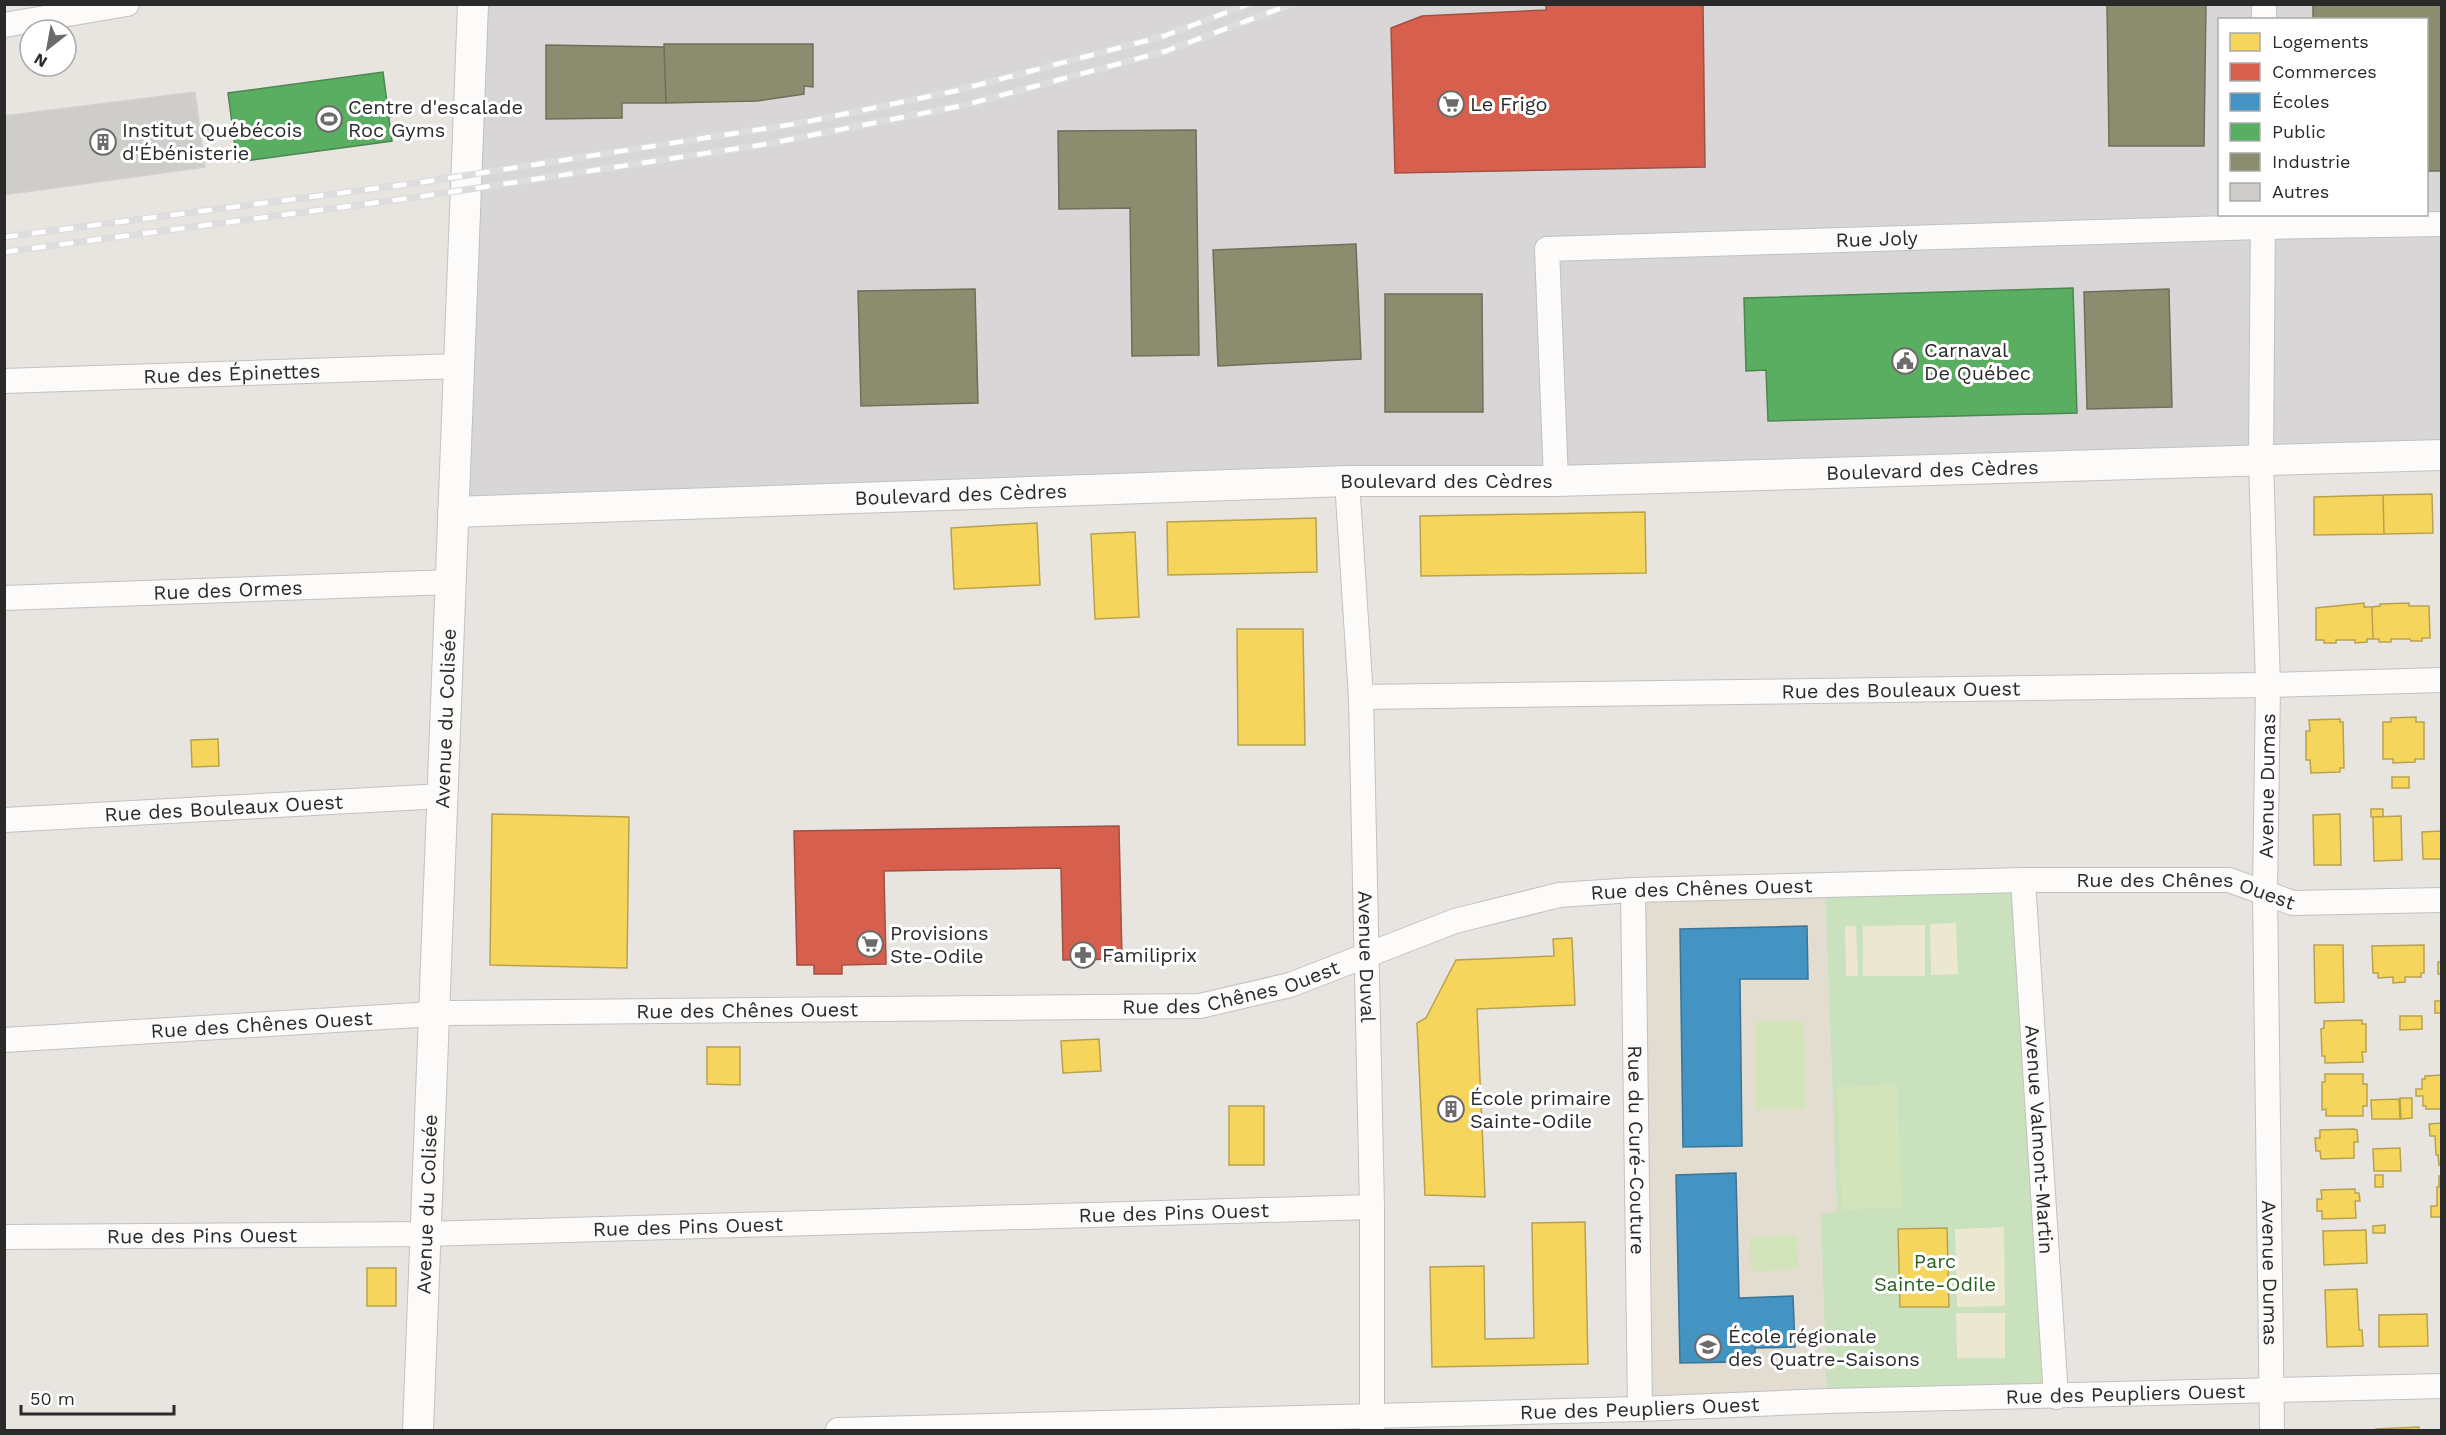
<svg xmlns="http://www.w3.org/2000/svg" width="2446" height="1435" viewBox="0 0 2446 1435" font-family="'Work Sans',sans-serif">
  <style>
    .industrial { fill: #d9d6d8; fill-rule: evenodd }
    .education { fill: #e2ddd0 }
    .green { fill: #c9e1bc }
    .sand { fill: #ebe7d0 }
    .pitch { fill: #d3e4ba }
    .homes { fill: #f6d55c; stroke: #b9a24d; stroke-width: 1.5 }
    .shops { fill: #d6604d; stroke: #a25042; stroke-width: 1.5 }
    .schools { fill: #4393c3; stroke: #3c7495; stroke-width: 1.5 }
    .public { fill: #5aae61; stroke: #4c8650; stroke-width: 1.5 }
    .industry { fill: #8c8c6e; stroke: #6f6f5a; stroke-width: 1.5 }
    .building { fill: #cfcdca; stroke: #d3d1cd; stroke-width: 1.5 }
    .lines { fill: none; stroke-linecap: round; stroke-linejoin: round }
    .minor-casing { stroke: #c2c1c1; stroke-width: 26 }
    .tertiary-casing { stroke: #c2c1c1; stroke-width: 32 }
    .minor { stroke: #fcfbfa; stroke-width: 24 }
    .tertiary { stroke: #fcfbfa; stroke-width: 30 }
    .rail-casing { stroke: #deddde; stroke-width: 7 }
    .rail { stroke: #fff; stroke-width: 4.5; stroke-dasharray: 14; stroke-linecap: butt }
    .labels { text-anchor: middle; stroke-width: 6; stroke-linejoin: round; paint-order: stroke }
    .poi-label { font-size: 20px; fill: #2a2a2a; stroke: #fff; text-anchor: start }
    .street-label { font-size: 20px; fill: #2a2a2a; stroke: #fff }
    .park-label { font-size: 20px; fill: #2a6220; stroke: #fff }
  </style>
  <rect width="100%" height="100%" fill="#e8e5e1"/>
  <path class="industrial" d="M473,5H2441V453L453,512ZM2220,20H2426V214H2220Z"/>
  <path class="education" d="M1825,886L1837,1213L1821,1215L1827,1401L1640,1409L1633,890Z"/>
  <path class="green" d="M2023,880L2056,1397L1827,1401L1821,1214L1837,1212L1825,886Z"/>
  <path class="sand" d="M1956,923L1958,974L1931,975L1930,924Z
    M1925,925V976H1863V926Z
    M1845,926H1856L1858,976H1846Z
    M2004,1227L2005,1306L1957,1307L1955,1229Z
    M1956,1313H2005V1358H1957Z"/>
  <path class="pitch" d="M1756,1021H1804L1805,1109H1756Z
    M1897,1085L1902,1208L1842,1210L1837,1087Z
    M1797,1235L1798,1269L1751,1271L1750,1237Z"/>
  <path class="homes" d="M2432,494L2433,533L2384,534L2383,495Z
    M2383,495L2384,534L2314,535V497Z
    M1645,512L1646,573L1421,576L1420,516Z
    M1316,518L1317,572L1168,575L1167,522Z
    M1037,523L1040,585L954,589L951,528Z
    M1135,532L1139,617L1095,619L1091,534Z
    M2364,603V607H2372L2373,639H2367V642L2355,643V640H2336V643H2324V640H2316V608Z
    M2409,603V606H2429L2430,638H2422V641H2411L2410,639H2391V642H2379V639H2373L2372,607L2380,606V604Z
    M1237,629H1303L1305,745H1238Z
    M2416,717V722H2424V759H2415V762L2393,763V759H2383V722H2391V718Z
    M2340,719V722H2343L2344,768H2340V772L2311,773L2310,760H2306V731H2310L2309,720Z
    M218,739L219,766L192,767L191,740Z
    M2392,777H2409V788H2392Z
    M2371,809H2383V817H2371Z
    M492,814L629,817L627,968L490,965Z
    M2340,814L2341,865H2314L2313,815Z
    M2401,816L2402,860L2374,861L2373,817Z
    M2442,831V859H2423L2422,832Z
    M1572,938L1575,1005L1477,1009L1485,1197L1425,1195L1417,1023L1426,1018L1456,960L1554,956L1553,939Z
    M2314,945H2343L2344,1002L2315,1003Z
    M2424,945V973H2421V977H2405V982L2393,983V977L2378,978V973H2373L2372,946Z
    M2438,962H2442V974H2438Z
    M2435,1001H2442V1013H2435Z
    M2400,1016H2422V1029L2400,1030Z
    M2362,1020V1024H2366V1052H2362L2363,1062L2325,1063V1056H2322L2321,1029L2324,1028V1021Z
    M1099,1039L1101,1071L1063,1073L1061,1041Z
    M707,1047H740V1085L707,1084Z
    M2325,1074H2363V1084H2367V1106H2363V1116H2326V1109L2322,1110V1082H2325Z
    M2442,1075V1109H2426V1106H2423V1096H2416V1089H2422V1079H2425V1076Z
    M2400,1098H2412V1118L2401,1119Z
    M2399,1099L2400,1119H2372L2371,1100Z
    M1229,1106H1264V1165H1229Z
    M2442,1123V1165H2439L2438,1155H2436L2435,1136H2430L2429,1124Z
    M2354,1129L2357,1130L2358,1142H2354V1158L2321,1159L2320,1151H2316L2315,1138H2320V1130Z
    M2400,1148L2401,1171H2374L2373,1149Z
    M2375,1175H2383V1187H2375Z
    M2439,1176H2442V1217H2431V1206H2437V1187H2439Z
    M2355,1189V1193H2359L2360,1201H2355L2356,1218L2322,1219V1211H2317V1199H2322L2321,1190Z
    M1585,1222L1588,1364L1432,1367L1430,1267L1484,1266L1485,1339L1534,1338L1532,1223Z
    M2385,1225V1233H2373V1226Z
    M1947,1228L1949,1307H1900L1898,1229Z
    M2366,1230L2367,1263L2324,1265L2323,1231Z
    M367,1268H396V1306H367Z
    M2357,1289L2359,1330H2362L2363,1346L2327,1347L2325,1290Z
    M2427,1314L2428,1346L2379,1347V1315Z
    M2419,1427V1430H2376V1429Z"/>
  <path class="shops" d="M1546,4H1703L1705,167L1395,173L1391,28L1422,16L1546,10Z
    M1119,826L1122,959L1063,960L1061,868L884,871L886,964L842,965V974H814V965H797L794,831Z"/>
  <path class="schools" d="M1807,926L1808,979H1740L1742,1146L1683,1147L1680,929Z
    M1736,1173L1739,1298L1793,1296L1795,1347L1755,1348V1354H1739V1362L1680,1363L1676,1175Z"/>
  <path class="public" d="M383,72L392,141L237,162L228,93Z
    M2073,288L2077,413L1768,421L1766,370L1746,371L1744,298Z"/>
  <path class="industry" d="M2107,4H2206L2204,146H2109Z
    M2313,4H2442V171H2426V20H2313Z
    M664,44H813V87L804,86V94L757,101L666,103Z
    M546,45L664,47L666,103H622V118L546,119Z
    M1196,130L1199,355L1132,356L1130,208L1059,209L1058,131Z
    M1356,244L1361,359L1218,366L1213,250Z
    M975,289L978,403L861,406L858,291Z
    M2169,289L2172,407L2087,409L2084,292Z
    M1385,294H1482L1483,412H1385Z"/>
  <path class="building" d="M195,92L205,167L4,195V116Z"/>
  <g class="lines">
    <g class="minor-casing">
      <g id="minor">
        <path d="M2264,20V4"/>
        <path d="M4,25L127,4"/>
        <path id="s1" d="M2263,214L2261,460L2268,685L2265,893L2272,1430"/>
        <path id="s2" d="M4,381L459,366"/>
        <path id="s3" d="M1347,481L1361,697L1372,1207V1430"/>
        <path id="s4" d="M1556,481L1547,249L2262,227L2442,224"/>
        <path id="s5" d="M4,598L451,582"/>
        <path id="s6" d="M1361,697L2268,685L2442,680"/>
        <path id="s7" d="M4,820L443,796"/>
        <path id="s8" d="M2023,880L2056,1397"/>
        <path id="s9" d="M1633,890L1640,1409"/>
        <path id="s10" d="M4,1040L450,1013L1200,1006L1290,985L1455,921L1559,895L1633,890L2023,880H2229L2293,903L2442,900"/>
        <path id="s11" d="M4,1237L426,1234L1372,1207"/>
        <path id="s12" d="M838,1430L1640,1409L1827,1401L2442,1386"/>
      </g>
    </g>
    <g class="tertiary-casing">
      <g id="tertiary">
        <path id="s13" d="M453,512L1347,481H1556L2442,455"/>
        <path id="s14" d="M418,1430L473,4"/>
      </g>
    </g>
    <use href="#minor" class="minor"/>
    <use href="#tertiary" class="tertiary"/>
    <g class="rail-casing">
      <path id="rail" d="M4,237L417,183L801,123L955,91L1164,36L1249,4
        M4,252L418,197L767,144L965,105L1166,51L1292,4"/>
    </g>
    <use href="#rail" class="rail"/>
  </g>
  <defs>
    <g id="supermarket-ring" transform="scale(1.35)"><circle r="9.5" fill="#fff" stroke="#6c6b6a" stroke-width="1.5"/><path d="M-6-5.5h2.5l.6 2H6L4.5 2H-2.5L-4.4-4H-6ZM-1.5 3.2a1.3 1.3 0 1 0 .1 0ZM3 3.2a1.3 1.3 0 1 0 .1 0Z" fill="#6c6b6a"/></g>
    <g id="stadium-ring" transform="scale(1.35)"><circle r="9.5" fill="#fff" stroke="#6c6b6a" stroke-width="1.5"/><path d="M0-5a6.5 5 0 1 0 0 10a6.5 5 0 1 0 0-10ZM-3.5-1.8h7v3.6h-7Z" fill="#6c6b6a"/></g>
    <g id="building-ring" transform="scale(1.35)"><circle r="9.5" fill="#fff" stroke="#6c6b6a" stroke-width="1.5"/><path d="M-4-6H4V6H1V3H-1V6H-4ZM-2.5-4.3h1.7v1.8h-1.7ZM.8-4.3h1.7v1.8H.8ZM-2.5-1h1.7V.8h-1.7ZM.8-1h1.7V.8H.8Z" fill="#6c6b6a"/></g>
    <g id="civic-ring" transform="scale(1.35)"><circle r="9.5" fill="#fff" stroke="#6c6b6a" stroke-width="1.5"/><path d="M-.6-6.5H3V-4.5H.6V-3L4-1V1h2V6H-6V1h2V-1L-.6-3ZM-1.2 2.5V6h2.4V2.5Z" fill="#6c6b6a"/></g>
    <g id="pharmacy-ring" transform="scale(1.35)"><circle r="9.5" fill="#fff" stroke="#6c6b6a" stroke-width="1.5"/><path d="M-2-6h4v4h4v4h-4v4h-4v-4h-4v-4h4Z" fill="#6c6b6a"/></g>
    <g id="school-ring" transform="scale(1.35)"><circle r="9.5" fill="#fff" stroke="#6c6b6a" stroke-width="1.5"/><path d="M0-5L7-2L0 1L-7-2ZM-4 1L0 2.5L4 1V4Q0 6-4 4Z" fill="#6c6b6a"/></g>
  </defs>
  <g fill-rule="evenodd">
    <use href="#supermarket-ring" x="1451" y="104"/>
    <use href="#stadium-ring" x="329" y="119"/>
    <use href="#building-ring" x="103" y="142"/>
    <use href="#civic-ring" x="1905" y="361"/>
    <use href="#supermarket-ring" x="870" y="944"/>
    <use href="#pharmacy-ring" x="1083" y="955"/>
    <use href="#building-ring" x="1451" y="1109"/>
    <use href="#school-ring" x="1708" y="1347"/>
  </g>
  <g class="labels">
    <g class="poi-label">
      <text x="1470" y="111">Le Frigo</text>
      <text x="348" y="114">Centre d'escalade<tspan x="348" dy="23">Roc Gyms</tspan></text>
      <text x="122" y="137">Institut Québécois<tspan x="122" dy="23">d'Ébénisterie</tspan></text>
      <text x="1924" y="357">Carnaval<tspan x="1924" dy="23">De Québec</tspan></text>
      <text x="890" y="940">Provisions<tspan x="890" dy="23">Ste-Odile</tspan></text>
      <text x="1102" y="962">Familiprix</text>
      <text x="1470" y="1105">École primaire<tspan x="1470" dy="23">Sainte-Odile</tspan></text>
      <text x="1728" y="1343">École régionale<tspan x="1728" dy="23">des Quatre-Saisons</tspan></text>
    </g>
    <g class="street-label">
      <text dy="7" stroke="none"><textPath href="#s4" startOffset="562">Rue Joly</textPath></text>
      <text dy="7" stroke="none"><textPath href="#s2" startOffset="228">Rue des Épinettes</textPath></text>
      <text dy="7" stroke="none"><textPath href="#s13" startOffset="1480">Boulevard des Cèdres</textPath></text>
      <text dy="7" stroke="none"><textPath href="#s13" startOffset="994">Boulevard des Cèdres</textPath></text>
      <text dy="7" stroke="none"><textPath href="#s13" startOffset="508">Boulevard des Cèdres</textPath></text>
      <text dy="7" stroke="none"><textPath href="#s5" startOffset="224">Rue des Ormes</textPath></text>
      <text dy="7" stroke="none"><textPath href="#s6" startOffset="540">Rue des Bouleaux Ouest</textPath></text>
      <text dy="7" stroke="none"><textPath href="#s14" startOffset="712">Avenue du Colisée</textPath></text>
      <text transform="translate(2267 786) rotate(-89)" y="7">Avenue Dumas</text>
      <text dy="7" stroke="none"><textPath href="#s7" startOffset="220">Rue des Bouleaux Ouest</textPath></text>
      <text dy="7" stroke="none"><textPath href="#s10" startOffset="1716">Rue des Chênes Ouest</textPath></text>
      <text dy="7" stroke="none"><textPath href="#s10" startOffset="2202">Rue des Chênes Ouest</textPath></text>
      <text dy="7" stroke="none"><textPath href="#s3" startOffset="476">Avenue Duval</textPath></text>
      <text dy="7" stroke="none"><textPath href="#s10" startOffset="1230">Rue des Chênes Ouest</textPath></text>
      <text dy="7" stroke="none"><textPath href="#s10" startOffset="744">Rue des Chênes Ouest</textPath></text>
      <text dy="7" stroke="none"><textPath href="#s10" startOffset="258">Rue des Chênes Ouest</textPath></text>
      <text dy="7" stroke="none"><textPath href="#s8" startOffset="260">Avenue Valmont-Martin</textPath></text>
      <text dy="7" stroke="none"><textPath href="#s9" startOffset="260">Rue du Curé-Couture</textPath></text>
      <text dy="7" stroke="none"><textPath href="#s14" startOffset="226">Avenue du Colisée</textPath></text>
      <text dy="7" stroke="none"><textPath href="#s11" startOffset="1170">Rue des Pins Ouest</textPath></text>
      <text dy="7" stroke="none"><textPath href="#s11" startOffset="684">Rue des Pins Ouest</textPath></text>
      <text dy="7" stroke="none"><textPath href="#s11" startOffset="198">Rue des Pins Ouest</textPath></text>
      <text dy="7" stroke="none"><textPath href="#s1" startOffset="1059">Avenue Dumas</textPath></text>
      <text dy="7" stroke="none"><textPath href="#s12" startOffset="1288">Rue des Peupliers Ouest</textPath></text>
      <text dy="7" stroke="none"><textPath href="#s12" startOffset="802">Rue des Peupliers Ouest</textPath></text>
    </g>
    <g class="park-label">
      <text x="1935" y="1268">Parc<tspan x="1935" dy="23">Sainte-Odile</tspan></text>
    </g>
  </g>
  <rect width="2446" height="1435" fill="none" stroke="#2a2a2a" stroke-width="12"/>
  <rect x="2218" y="18" width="210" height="198" fill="#ffffff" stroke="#aaaaaa" stroke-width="1.5"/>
  <rect x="2230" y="33" width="30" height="18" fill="#f6d55c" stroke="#aaaaaa" stroke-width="1.5"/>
  <text x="2272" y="48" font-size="18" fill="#2a2a2a">Logements</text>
  <rect x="2230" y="63" width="30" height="18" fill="#d6604d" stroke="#aaaaaa" stroke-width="1.5"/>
  <text x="2272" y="78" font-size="18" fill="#2a2a2a">Commerces</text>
  <rect x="2230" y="93" width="30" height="18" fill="#4393c3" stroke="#aaaaaa" stroke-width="1.5"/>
  <text x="2272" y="108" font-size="18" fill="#2a2a2a">Écoles</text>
  <rect x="2230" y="123" width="30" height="18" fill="#5aae61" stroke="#aaaaaa" stroke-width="1.5"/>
  <text x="2272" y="138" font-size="18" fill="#2a2a2a">Public</text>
  <rect x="2230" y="153" width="30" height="18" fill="#8c8c6e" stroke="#aaaaaa" stroke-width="1.5"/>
  <text x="2272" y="168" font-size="18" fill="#2a2a2a">Industrie</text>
  <rect x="2230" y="183" width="30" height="18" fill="#cfcdca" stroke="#aaaaaa" stroke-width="1.5"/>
  <text x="2272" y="198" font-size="18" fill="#2a2a2a">Autres</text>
  <g transform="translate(48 48) rotate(211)"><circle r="28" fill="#ffffff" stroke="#aaaaaa" stroke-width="1.5"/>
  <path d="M0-4.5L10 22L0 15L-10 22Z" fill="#6c6b6a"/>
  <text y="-9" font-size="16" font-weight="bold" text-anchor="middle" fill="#2a2a2a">N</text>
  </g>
  <path d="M21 1405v9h153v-9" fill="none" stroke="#2a2a2a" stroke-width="3"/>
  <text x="30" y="1405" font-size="18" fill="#2a2a2a" stroke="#ffffff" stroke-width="4.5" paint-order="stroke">50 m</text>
</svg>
